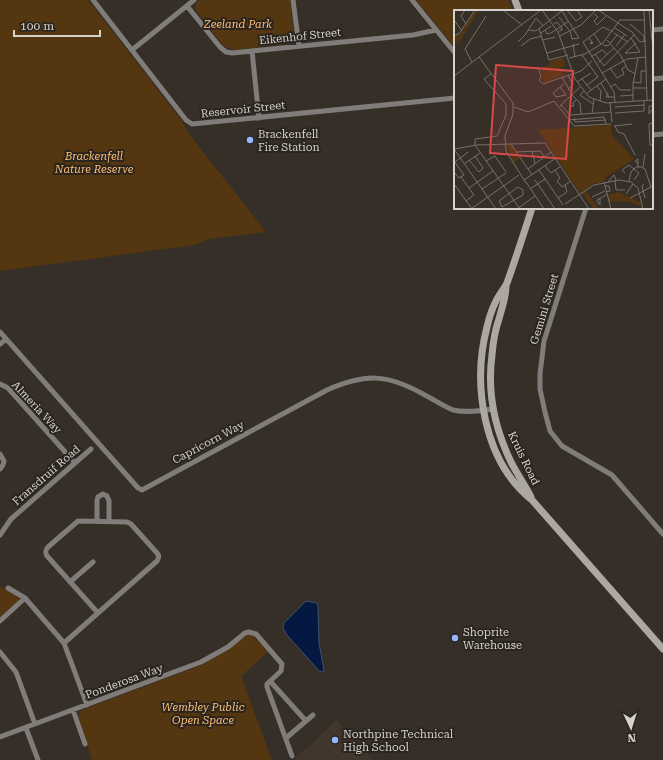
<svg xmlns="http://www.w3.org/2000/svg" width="663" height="760" viewBox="0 0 663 760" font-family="'Roboto Serif',serif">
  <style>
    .built { fill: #41362b }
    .green { fill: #543611 }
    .water { fill: #051842; stroke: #43506c }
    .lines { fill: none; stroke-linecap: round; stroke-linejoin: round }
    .street { stroke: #7f7c79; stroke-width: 5 }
    .secondary { stroke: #ada7a2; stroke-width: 7 }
    .poi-dot { fill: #93b7fd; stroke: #2b251f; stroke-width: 1.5 }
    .labels { text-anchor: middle; stroke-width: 4; stroke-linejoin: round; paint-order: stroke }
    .park-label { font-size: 11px; font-style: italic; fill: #febe77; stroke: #2b251f }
    .street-label { font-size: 11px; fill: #d5d1cd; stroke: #2b251f }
    .poi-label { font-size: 11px; fill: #d5d1cd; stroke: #2b251f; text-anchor: start }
    .inset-road { fill: none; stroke: #75706a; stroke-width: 1 }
    .view { fill: #d64a49; fill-opacity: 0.15; stroke: #d64a49; stroke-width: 2 }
    .inset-edge { fill: none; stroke: #d5d1cd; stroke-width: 2 }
  </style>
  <rect width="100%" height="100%" fill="#352f28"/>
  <path class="built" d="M337,720L373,760H294Z"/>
  <path class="green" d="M0,0H88L182,121L189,134L266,232L209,239L195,245L0,271Z
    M199,0H290L294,35C293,40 290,43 285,44L233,50L228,48L223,45L196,11L195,5Z
    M416,0H508L513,11H455V48Z
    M0,587L18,596L19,599L18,602L0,617Z
    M249,634L253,636L268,652L241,676L272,760H92L78,717L79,711L202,665L226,651Z"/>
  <path class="water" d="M306,601L317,603L318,607L319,643L324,670L323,672L319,671L313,664L286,634L283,628L284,623Z"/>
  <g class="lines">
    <path class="street" d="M93,0L186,120L192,124L455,98
      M293,0L299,46
      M412,0L455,53
      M187,6L220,47L226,52L232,53L413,35L436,30
      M652,30L663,29
      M132,50L194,0
      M252,51L259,118
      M652,79L663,78
      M652,135L663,134
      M586,208L544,341L540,374V389L545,412L550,431L562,446L612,475L663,534
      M0,332L138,488L142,490L327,390C366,373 387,374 423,394C433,399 443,406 453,410C466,413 480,411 493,409
      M0,344L6,339
      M0,384L8,388L75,463
      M0,454L4,461L3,465L0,469
      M97,521V500L98,497L103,494L107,496L109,501V521
      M0,535L11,519L91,449
      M70,582L93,562
      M8,588L25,598L64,643L87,705
      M0,621L25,598
      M64,643L157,561C159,558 159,555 157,553L131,524L127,522L78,521L48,547C45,550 45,554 48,557L98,613
      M0,652L16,672L35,724
      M270,681L306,721
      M73,710L85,744
      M26,728L38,760
      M0,737L201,662L228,647L245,633L249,632L256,634L282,664L281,671L267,684V687L292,756
      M286,738L313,715"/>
    <path class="secondary" d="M515,0L519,11
      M532,208C524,233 516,258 507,283C504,289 499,295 496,301C492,309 489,318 487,327C472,384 483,461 532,500L663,649
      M506,286C506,298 502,307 499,319C495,330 493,343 492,355C487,392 495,429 511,462C517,474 525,485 531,497"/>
  </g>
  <g class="poi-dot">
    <circle cx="250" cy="140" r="4"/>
    <circle cx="455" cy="638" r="4"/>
    <circle cx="335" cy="740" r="4"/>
  </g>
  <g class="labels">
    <g class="park-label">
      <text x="238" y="28">Zeeland Park</text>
      <text x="94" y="160">Brackenfell<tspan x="94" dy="13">Nature Reserve</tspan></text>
      <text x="203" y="711">Wembley Public<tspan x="203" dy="13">Open Space</tspan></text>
    </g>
    <g class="street-label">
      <text transform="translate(300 36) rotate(-6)" y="4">Eikenhof Street</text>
      <text transform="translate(243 109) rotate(-6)" y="4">Reservoir Street</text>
      <text transform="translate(544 309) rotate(-73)" y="4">Gemini Street</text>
      <text transform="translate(37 407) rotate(47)" y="4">Almeria Way</text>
      <text transform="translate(208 442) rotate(-28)" y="4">Capricorn Way</text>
      <text transform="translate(524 458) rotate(64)" y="4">Kruis Road</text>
      <text transform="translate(46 475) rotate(-41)" y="4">Fransdruif Road</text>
      <text transform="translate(124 681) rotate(-20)" y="4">Ponderosa Way</text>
    </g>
    <g class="poi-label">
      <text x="258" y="138">Brackenfell<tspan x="258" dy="13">Fire Station</tspan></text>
      <text x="463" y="636">Shoprite<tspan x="463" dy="13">Warehouse</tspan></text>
      <text x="343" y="738">Northpine Technical<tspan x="343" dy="13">High School</tspan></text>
    </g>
  </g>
  <g transform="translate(454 10)">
    <rect width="199" height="199" fill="#352f28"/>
    <path d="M21,0H25L4,34L0,25H6ZM110,47L111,56L107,57L109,66L89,73L87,57L96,55L95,52ZM157,115V124L180,149L151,168V171L140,174L126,183L84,120ZM53,135H57L66,148L60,153ZM133,180V182L145,199H140L128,183ZM165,182L186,192L188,197L177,192L159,191L154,193L153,185Z" fill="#543611"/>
    <path class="inset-road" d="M11,0L7,6L12,14M49,0L68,15M88,0L104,22L121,69L135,87L152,93L199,90M113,0L122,11L128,7L123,0M144,0L178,22L186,32L192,31M190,0L193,90M195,0L198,31M108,1L125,28L118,29L116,21M140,4L144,7L140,11L143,15L152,6M105,7L115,20M0,10L8,21M166,10H191M100,14L103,12L107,17L108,20L105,21M176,14L190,26V31M161,18L173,26M85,19L95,50L114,45M74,20L82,21L109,0M91,20L93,24L97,23L115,11M159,22L149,17L129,32L160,82L161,92M87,23L97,16M160,23L174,32M140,24L147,34M0,25L5,24L21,0M106,26L127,15L142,0M135,28L138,32L139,33L136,34L138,32M89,30L101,27M153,30L167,46L174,60L182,64M64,32L71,25L82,8L89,16M119,34L121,47M149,35L154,36L163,25M67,36L76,29L88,26M162,36L171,24M93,43L125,34M175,43L186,42L177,28M175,43H171L182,33M141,44L150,56L181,24M128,45L144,67L133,75M25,47L59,93V104L51,126L52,141L72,173M137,47L148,40L153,44M115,48L131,44L149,33L166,10M18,52L11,39L32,6M144,53L160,38M156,58L163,68L170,64L168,59L172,56M85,59L87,67L85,70L89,74L127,61L138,51M148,63L173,49L192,47M114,65L119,75L114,79M0,66L87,0M108,67L116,81M128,69L137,80M123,72L137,63M179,72L187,73V61H192M147,73L155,87M143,76L147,81L146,91M106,77L112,85L102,87L99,83L110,74M157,77L161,74L166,80H177M179,78H193M130,81L126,85L139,94M154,83L152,87H161M132,84L152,69M118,85L126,93L127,104M166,86L179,85M179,91V74L184,48M156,92L158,112M107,95L116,105L157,102M106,96L126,77M116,96H120L119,93L123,89M199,96H195V104L199,98M60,97L74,102L100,91L120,116L157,114M161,97L190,95M138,103L140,89M161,103L190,101V90M120,108L121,112L152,110M114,110L150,107L152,114M160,116L178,114M161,116L164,122L170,124L181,145M57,134L78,165M21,135V129L43,126L52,105V94L30,69L37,64M21,135L66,199M198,135H196L195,114L199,113M0,139L23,135L91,133L135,199M0,139L42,199M78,141L81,153M62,142L86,141L91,147M15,150L25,162L29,158L21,146M0,151L10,165L5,168L0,162M32,151L41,146L52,162M1,152L14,142M10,154L26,143M184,154L181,151L184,149V157M175,155L185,163L180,170M91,156L97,163L107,156M189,157L191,144M74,159L97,142M85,160L109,195M101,160L106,168L103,171M171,163L168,160L175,155M7,167L20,185L12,191M70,170L102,148M81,170L101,199M161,170L162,180H171M103,171L108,177L117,171M175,171L177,162L182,157H187L191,159L197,177M72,172L90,199M150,172L157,199M154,172L160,165L162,170M0,174L18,199M190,174L188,176L191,188M151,176H155L156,181L152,182M64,177L69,180V185L48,197L45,191ZM15,178L39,161M28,179L52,163M76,179L91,169M172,184L179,174M138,187L151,181M104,188L113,182L111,175M146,188V195L143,191V190L152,185V184M176,188L199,176M111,194L140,175L165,170L177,172L184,178L189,199M17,199L65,165M63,199L81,186"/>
    <path class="view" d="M42,55L119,61L112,149L36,143Z"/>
    <rect width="199" height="199" class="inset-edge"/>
  </g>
  <g transform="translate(631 728) rotate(176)" stroke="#2b251f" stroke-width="3" paint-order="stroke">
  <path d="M0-3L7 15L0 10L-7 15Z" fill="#d5d1cd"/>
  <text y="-6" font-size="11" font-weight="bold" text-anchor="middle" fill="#d5d1cd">N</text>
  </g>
  <path d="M14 30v6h86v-6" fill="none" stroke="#d5d1cd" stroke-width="2"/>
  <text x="20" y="30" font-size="12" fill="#d5d1cd" stroke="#2b251f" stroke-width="3" paint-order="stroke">100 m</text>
</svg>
